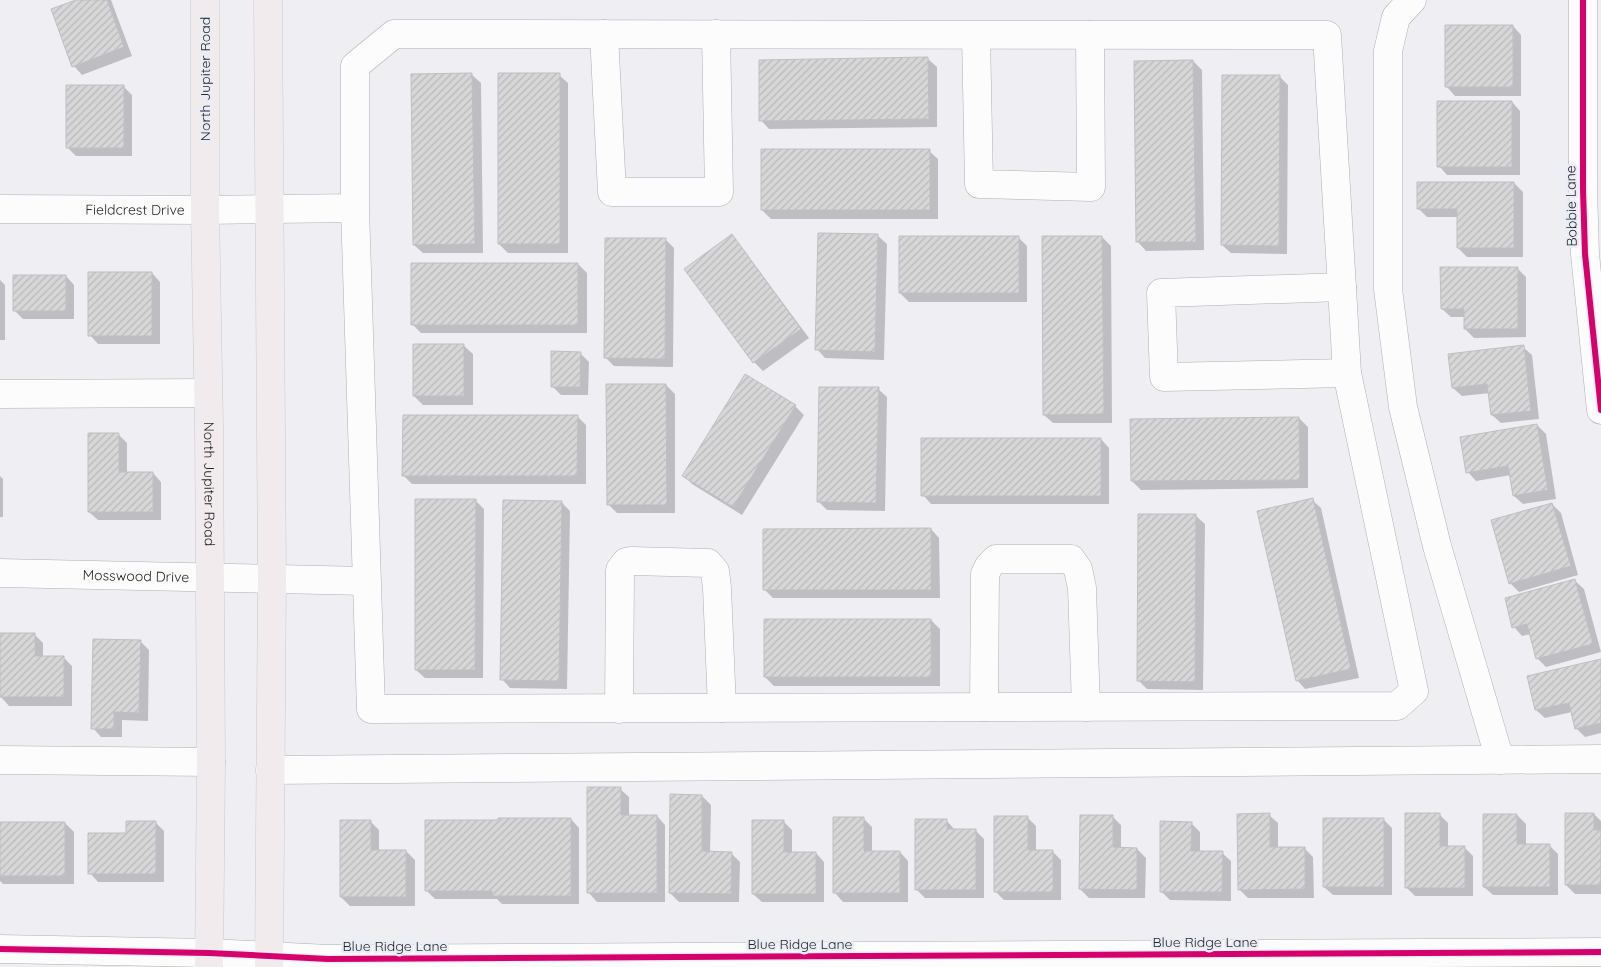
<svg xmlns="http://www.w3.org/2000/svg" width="1601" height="967" viewBox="0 0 1601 967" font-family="Quicksand,sans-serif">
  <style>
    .shadow { fill: #0003 }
    .building { fill: url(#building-hatch); stroke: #c0bfc0 }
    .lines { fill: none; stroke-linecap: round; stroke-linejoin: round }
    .minor-casing { stroke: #aeafb3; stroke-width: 29 }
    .major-casing { stroke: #c9c9cc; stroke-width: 29 }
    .minor { stroke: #fcfcfd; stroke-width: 28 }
    .major { stroke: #f1ebee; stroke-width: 28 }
    .cycleway-casing { stroke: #ebedf6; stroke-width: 9 }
    .cycleway { stroke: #d6006c; stroke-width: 6 }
    .labels { text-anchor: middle; stroke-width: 5; stroke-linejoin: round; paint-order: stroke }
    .street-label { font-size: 14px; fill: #26272a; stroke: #ebedf6 }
  </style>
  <defs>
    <pattern id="building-hatch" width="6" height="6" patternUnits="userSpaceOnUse" patternTransform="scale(1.25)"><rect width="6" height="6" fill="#d8d7d8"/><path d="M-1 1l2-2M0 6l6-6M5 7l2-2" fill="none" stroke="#b9b9ba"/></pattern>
  </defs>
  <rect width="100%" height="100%" fill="#eeeef3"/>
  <path class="shadow" d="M79,0H111L132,56L82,75L74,66Z
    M1513,26L1521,35V96H1455L1447,87Z
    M928,59L937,67V127L769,129L761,120Z
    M1193,61L1202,70L1204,250L1146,251L1138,242Z
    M472,75L481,83L483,253H423L414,245Z
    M559,75L568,83V253H508L499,244Z
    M1279,76L1288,85L1287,254L1231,253L1222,245Z
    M123,86L132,95V156H76L67,147Z
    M1512,102L1520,111V175H1447L1439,166Z
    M929,151L938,159V219H771L762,210Z
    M1514,183L1523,192V257H1467L1458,248V217H1427L1418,208Z
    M732,236L740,245L809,338L763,371L754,362L686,270Z
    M878,236L887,244L884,360L825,358L817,349Z
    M1018,237L1027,246V302H909L900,293Z
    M1102,237L1111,246L1112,423H1053L1044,415Z
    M665,239L674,248L673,367L614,366L605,357Z
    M578,264L587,273V333H421L412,324Z
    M1517,268L1526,277V337L1474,338L1465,329V317H1451L1442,309Z
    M152,273L160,282V344H98L90,335Z
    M66,276L74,285V319H23L14,310Z
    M0,280L5,285V340H0Z
    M464,346L473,354V405H423L414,396Z
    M1523,347L1532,355L1539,419L1501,423L1492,415L1490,393L1462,396L1453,388Z
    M580,353L589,362L588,395H561L552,386Z
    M746,376L795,406L804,415L742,515L692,484L684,476Z
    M666,385L675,394V513H617L608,504Z
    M878,389L887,397L885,511L827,510L818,501Z
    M577,416L586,425V484H412L403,475Z
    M1299,418L1308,427V488L1141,490L1132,481Z
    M1537,425L1546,434L1556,499L1523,504L1514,496L1511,475L1476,481L1468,472Z
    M118,434L127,443V473H153L161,482V520H98L89,512Z
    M1101,439L1109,448V504H931L923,495Z
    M0,476L3,479V517H0Z
    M475,500L484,509L483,678H425L416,670Z
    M1312,500L1321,508L1359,678L1305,689L1297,680Z
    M561,502L570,511L567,689L510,688L502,679Z
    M1552,504L1561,513L1578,575L1519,592L1510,583Z
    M1196,516L1205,524L1203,690L1147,689L1138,680Z
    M931,529L939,538L940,598H773L764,589Z
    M1575,581L1584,589L1601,652L1546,667L1537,658L1531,634L1522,636L1514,627Z
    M931,620L940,629V686H774L765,677Z
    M34,634L43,643V658H64L72,666V706H9L1,697Z
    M140,641L149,650L148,721L122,720V737H101L93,728Z
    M1601,661V733L1585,737L1576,728L1572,712L1545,718L1536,710Z
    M620,789L629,797V816H657L665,825V902H597L589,893Z
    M702,796L711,805L710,853H731L740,862L739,902H679L670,893Z
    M1439,814L1448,823V847H1464L1473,856V896H1415L1406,887Z
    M1594,814L1601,821V894H1575L1566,885Z
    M1269,815L1278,823V848H1304L1313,857L1314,898H1248L1239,889Z
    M1517,815L1526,824V845H1549L1558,854V895H1493L1484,887Z
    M1112,816L1121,825V849H1137L1146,858L1145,898H1089L1080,889Z
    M1027,817L1036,826V851H1052L1061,860V900H1004L995,891Z
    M863,818L872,827V852H900L908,861V902H843L835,893Z
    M571,819L579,828V904H502L497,899H435L426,890Z
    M1383,819L1392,828V895H1333L1324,887Z
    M946,820L955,830H975L984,839V898H925L917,890Z
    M370,821L379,830V851H406L415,860V906H350L341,897Z
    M783,821L792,830V853H816L824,862V902H762L753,894Z
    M0,823H65L74,832V884H3L0,881Z
    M156,823L164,831V882H98L90,873L127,835Z
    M1191,823L1200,832V852L1222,853L1231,861V901L1170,900L1161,891Z"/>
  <path class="building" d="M76,0H107L124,47L72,67L51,9Z
    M1445,25H1513V87H1445Z
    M928,57L929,119L759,121V60Z
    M1193,60L1196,242H1136L1134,61Z
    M472,73L475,244L413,245L411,74Z
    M498,73H560V244H498Z
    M1222,75H1280L1279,246L1221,245Z
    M66,85H124V148H66Z
    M1437,101H1512V167H1437Z
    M761,149H930V210H761Z
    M1417,182H1514V248H1457V209H1417Z
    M818,233L878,234L875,352L815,350Z
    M732,234L801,329L753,363L684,269Z
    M899,236H1019V293H899Z
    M1042,236H1102L1104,414L1043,415Z
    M605,238H666L665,359L604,358Z
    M411,263H578V325H411Z
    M1440,267H1518V329H1464V309H1441Z
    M88,272H152V336H88Z
    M13,275H66V311H13Z
    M413,344H464V396H413Z
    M1524,345L1531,411L1491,415L1487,384L1452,388L1448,354Z
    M551,351L581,352L580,387H551Z
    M745,374L796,405L733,507L682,476Z
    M606,384H666L667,505H607Z
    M819,387H879L876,503L817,502Z
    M403,415H578L577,476H402Z
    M1299,417L1300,480L1131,481L1130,419Z
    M1537,424L1548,490L1513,496L1508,466L1466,473L1460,437Z
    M88,433H119V472H153V512H88Z
    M921,438H1101V496H921Z
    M1313,498L1351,669L1296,681L1257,511Z
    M415,499H476L475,670H415Z
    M503,500L562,501L559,681L500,680Z
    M1552,503L1571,566L1509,584L1491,520Z
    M1138,514H1196L1195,682L1137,681Z
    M931,528V590H763V529Z
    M1575,579L1593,644L1536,659L1527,624L1512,628L1505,598Z
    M764,619H931V677H764Z
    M0,633H35V656H64V697H0Z
    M93,639L141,640L139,713L114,712V729H91Z
    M1601,659V723L1575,729L1569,703L1535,710L1527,676Z
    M587,787H621V815H657V893H587Z
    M670,794L702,795V851L732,852L731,894L669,893Z
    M1270,813V847H1305V889L1238,890L1237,814Z
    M1405,813H1440V846H1465V888H1405Z
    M1565,813H1594V830H1601V885H1565Z
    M1483,814H1517V844H1550V887H1483Z
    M1080,815H1113V847L1137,848V890L1079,889Z
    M994,816H1028V850H1053V892H994Z
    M833,817H864V851H900V893H833Z
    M498,818H571V896H492V891H425V820H498Z
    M1323,818H1384V887H1323Z
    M915,819H947V829H976V890H915Z
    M340,820H371V850H406V897H340Z
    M752,820H784V852H816V894H752Z
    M126,821H156V874H88V833H126Z
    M1160,821L1192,822L1191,851H1223L1222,892H1160Z
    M0,822H65V876H0Z"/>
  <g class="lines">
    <g class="minor-casing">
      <g id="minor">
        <path d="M1412,0L1396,17L1388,51V289L1403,407L1437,546L1500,760"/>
        <path d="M1583,0V189L1585,254L1601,410"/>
        <path d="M604,34L612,192H719L716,34"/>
        <path d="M976,35L979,184L1091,187L1090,35"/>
        <path id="s1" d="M0,209L205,210L355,208V66L394,34L1327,35L1347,373L1414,691L1397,706L371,709L355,208"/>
        <path d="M1342,287L1161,293L1164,377L1347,373"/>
        <path d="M0,394L208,393"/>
        <path id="s2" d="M0,573L366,581"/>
        <path d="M984,707L985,574L989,566L996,559H1071L1078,569L1082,588L1086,707"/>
        <path d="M619,709L620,570L626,562L631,561L708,563L715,571L717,588L722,708"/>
        <path d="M0,760L211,762"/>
        <path d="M270,770L1601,759"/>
        <path d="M0,949L209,953L328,959L1601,952"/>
      </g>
    </g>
    <g class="major-casing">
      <g id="major">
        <path id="s3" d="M205,0V210L209,427L211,762L209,967"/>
        <path d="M268,0L272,580L269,967"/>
      </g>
    </g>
    <use href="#minor" class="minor"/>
    <use href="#major" class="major"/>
    <g class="cycleway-casing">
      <path id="cycleway" d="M1583,0V189L1585,254L1601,410
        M0,949L209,953L328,959L1601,952"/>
    </g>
    <use href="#cycleway" class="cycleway"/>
  </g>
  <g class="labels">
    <g class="street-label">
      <text transform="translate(205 79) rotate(-90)" y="5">North Jupiter Road</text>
      <text transform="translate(1571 206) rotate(-91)" y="5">Bobbie Lane</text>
      <text dy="5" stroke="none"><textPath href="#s1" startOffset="135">Fieldcrest Drive</textPath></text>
      <text dy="5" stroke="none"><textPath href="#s3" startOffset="484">North Jupiter Road</textPath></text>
      <text dy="5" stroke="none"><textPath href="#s2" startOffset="136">Mosswood Drive</textPath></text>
      <text x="1205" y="947">Blue Ridge Lane</text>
      <text x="800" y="949">Blue Ridge Lane</text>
      <text x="395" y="951">Blue Ridge Lane</text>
    </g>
  </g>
</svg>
